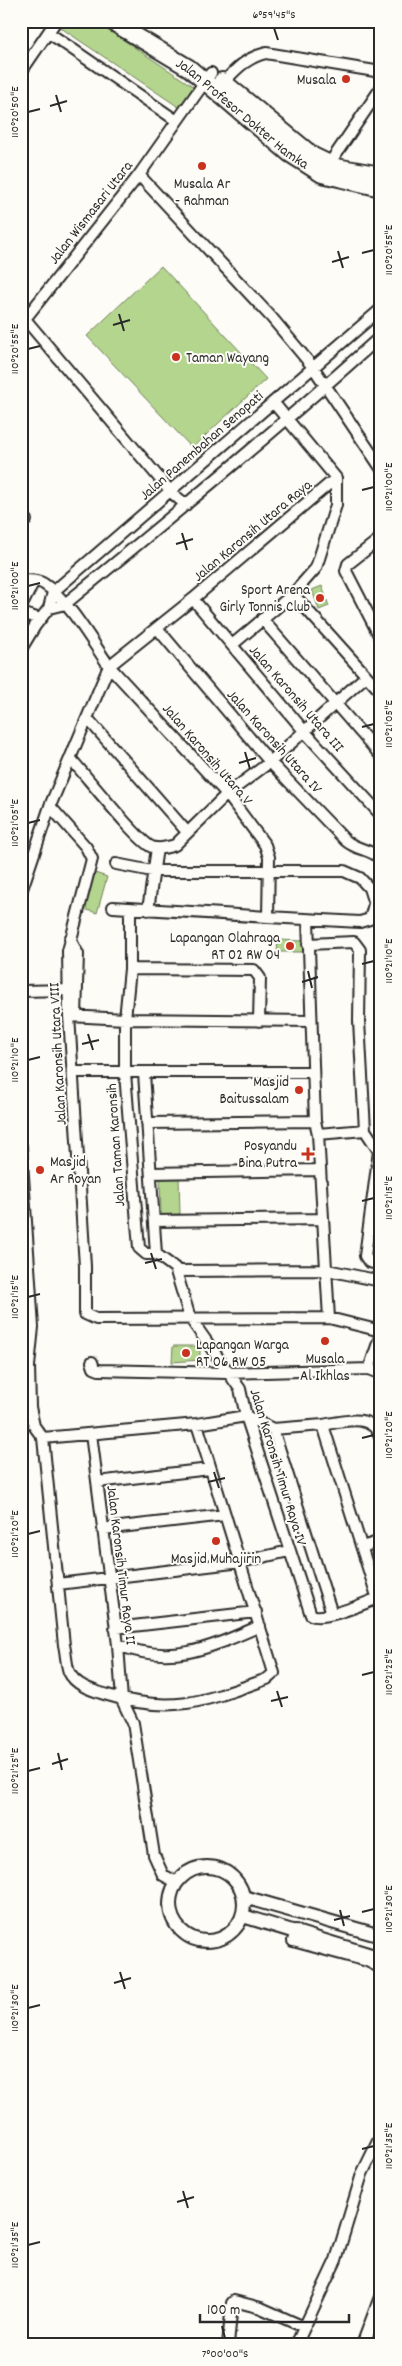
<svg xmlns="http://www.w3.org/2000/svg" width="402" height="2366" viewBox="0 0 402 2366" font-family="Dekko,sans-serif">
  <style>
    .green { fill: #b4d58e; stroke: #70805c }
    .lines { fill: none; stroke-linecap: round; stroke-linejoin: round }
    .minor-casing { stroke: #2b2b2b; stroke-width: 14 }
    .tertiary-casing { stroke: #2b2b2b; stroke-width: 16 }
    .primary-casing { stroke: #2b2b2b; stroke-width: 20 }
    .minor { stroke: #fdfcf7; stroke-width: 10 }
    .tertiary { stroke: #fdfcf7; stroke-width: 12 }
    .primary { stroke: #fdfcf7; stroke-width: 16 }
    .ticks { fill: none; stroke: #2b2b2b; stroke-width: 2 }
    .poi-dot { fill: #c8321e; stroke: #fdfcf7; stroke-width: 2 }
    .labels { text-anchor: middle; stroke-width: 4; stroke-linejoin: round; paint-order: stroke }
    .poi-label { font-size: 15px; fill: #2b2b2b; stroke: #fdfcf7; text-anchor: end }
    .street-label { font-size: 15px; fill: #2b2b2b; stroke: #fdfcf7 }
    .neatline { fill: none; stroke: #2b2b2b; stroke-width: 2 }
    .ticks-label { font-size: 12px; text-anchor: middle; fill: #2b2b2b }
  </style>
  <rect width="100%" height="100%" fill="#fdfcf7"/>
  <filter id="ink" filterUnits="userSpaceOnUse"><feTurbulence type="fractalNoise" baseFrequency=".02" numOctaves="2"/><feDisplacementMap in="SourceGraphic" scale="10" xChannelSelector="R" yChannelSelector="G"/><feConvolveMatrix kernelMatrix="1 2 1 2 8 2 1 2 1" color-interpolation-filters="sRGB"/></filter>
  <g filter="url(#ink)">
    <path class="green" d="M61,21H95L197,89L183,110L58,26Z
      M161,266L266,379L192,448L87,336Z
      M322,586L329,606L319,610L312,590Z
      M95,873L107,877L97,913L84,909Z
      M278,940L303,941V952H277Z
      M179,1177L180,1214L161,1215L160,1178Z
      M173,1346H200V1360L172,1362Z"/>
    <g class="lines">
      <g class="minor-casing">
        <path id="minor" d="M49,33L177,121
          M21,72L56,21
          M223,83C237,68 246,58 266,53L381,72
          M329,164L381,88
          M139,175L272,318L313,367L381,468
          M21,319H25L171,492L186,505
          M25,319L139,175L211,73
          M273,402L336,478
          M21,515L26,520
          M381,538L348,564L346,571L381,639
          M21,580C29,580 38,580 44,584C67,598 93,643 109,666L193,599L336,478
          M293,594L381,692
          M193,599L305,732L381,815
          M21,607L34,581
          M49,608L65,604C172,517 278,429 381,336
          M21,613L40,619
          M262,619L381,756
          M157,628L270,762L345,840C357,851 370,848 381,859
          M232,645L293,594L316,568L336,505V478
          M21,649L35,626L49,608L53,592L381,309
          M88,719L187,832
          M70,758C84,773 138,842 152,847C159,850 168,847 175,845L227,794L270,762L366,676
          M50,806L86,847L92,859L68,951L69,1016L85,1266V1314L96,1319L329,1318L381,1331
          M21,892L50,806L109,666L227,794L265,845L269,857L268,917L360,922L370,919L374,904L369,888L360,878L344,871H152L116,864
          M113,907L268,917
          M130,909V969L125,1019V1073L139,1248L146,1254H156L175,1268L190,1318L240,1389L246,1416L311,1615C325,1621 365,1603 381,1597
          M148,910L157,848
          M308,920L315,1121L318,1134L329,1318
          M70,939L78,954L76,1016
          M308,944L354,942L360,950L359,1021L365,1130L318,1134
          M130,969L254,970L260,978L259,1021
          M21,991L68,990
          M69,1016L125,1019L311,1021
          M73,1072H313
          M144,1073L156,1254
          M147,1123L315,1121
          M365,1130L379,1151L365,1256L369,1262L381,1265
          M21,1146L33,1327L29,1366L30,1407L34,1426L43,1438
          M151,1173L320,1170
          M154,1221L322,1219
          M176,1271L327,1270L381,1281
          M381,1334L369,1369L381,1374
          M92,1362L94,1368L99,1370L227,1373L369,1369
          M323,1425C344,1421 373,1412 381,1439
          M273,1429L332,1614
          M91,1434L118,1645L122,1700L133,1723L154,1855L163,1875L176,1882
          M43,1438L64,1645C66,1653 66,1664 69,1672C75,1685 91,1690 104,1694C172,1715 203,1702 267,1679L274,1673L197,1424
          M43,1438L197,1424L246,1416L273,1429L323,1425L381,1609
          M97,1482L210,1469
          M103,1529L225,1515
          M362,1547L381,1541
          M58,1584L241,1562L289,1551
          M115,1628L256,1612
          M118,1645C173,1666 209,1648 260,1626
          M296,1930L293,1941L367,1961L381,1968
          M228,2345L232,2303L234,2301L261,2308L304,2327
          M296,2345L336,2260L362,2174L381,2135"/>
      </g>
      <g class="tertiary-casing">
        <path id="tertiary" d="M170 1904a37 37 0 1 1 74 0a37 37 0 1 1-74 0Z
          M244,1897L381,1936
          M243,1916L381,1958
          M363,2345L381,2297"/>
      </g>
      <g class="primary-casing">
        <g id="primary">
          <path id="s1" d="M111,21L189,68L289,153L322,174L381,188"/>
          <path d="M222,81L313,156L336,167L381,175"/>
        </g>
      </g>
      <use href="#minor" class="minor"/>
      <use href="#tertiary" class="tertiary"/>
      <use href="#primary" class="primary"/>
    </g>
  </g>
  <path class="ticks" d="M274,28L278,40M56,95L61,112M50,106L67,101M28,112L40,109M338,251L343,268M362,253L374,250M332,262L349,257M119,314L124,331M113,325L130,320M28,349L40,346M362,490L374,487M182,533L187,550M176,544L193,539M28,586L40,583M362,727L374,724M245,752L250,769M239,763L256,758M28,823L40,820M362,964L374,961M308,971L312,988M302,982L318,977M88,1034L93,1050M82,1044L99,1040M28,1060L40,1057M362,1201L374,1198M151,1253L156,1269M145,1263L162,1259M28,1297L40,1294M362,1438L374,1435M214,1472L219,1488M208,1482L225,1478M28,1534L40,1531M362,1675L374,1672M277,1691L282,1707M271,1701L288,1697M58,1753L62,1770M52,1764L68,1759M28,1771L40,1768M340,1910L344,1926M362,1912L374,1909M334,1920L350,1916M120,1972L125,1989M114,1983L131,1978M28,2008L40,2005M362,2149L374,2146M183,2191L188,2208M177,2202L194,2197M28,2245L40,2242M222,2326L225,2338"/>
  <g class="poi-dot">
    <circle cx="346" cy="79" r="5"/>
    <circle cx="202" cy="166" r="5"/>
    <circle cx="176" cy="357" r="5"/>
    <circle cx="320" cy="598" r="5"/>
    <circle cx="290" cy="946" r="5"/>
    <circle cx="299" cy="1090" r="5"/>
    <path d="M305.5 1146.5h5v5h5v5h-5v5h-5v-5h-5v-5h5z"/>
    <circle cx="40" cy="1170" r="5"/>
    <circle cx="325" cy="1341" r="5"/>
    <circle cx="186" cy="1353" r="5"/>
    <circle cx="216" cy="1541" r="5"/>
  </g>
  <g class="labels">
    <g class="poi-label">
      <text x="336" y="84">Musala</text>
      <text x="202" y="188" text-anchor="middle">Musala Ar<tspan x="202" dy="17">- Rahman</tspan></text>
      <text x="186" y="362" text-anchor="start">Taman Wayang</text>
      <text x="310" y="594">Sport Arena<tspan x="310" dy="17">Girly Tonnis Club</tspan></text>
      <text x="280" y="942">Lapangan Olahraga<tspan x="280" dy="17">RT 02 RW 04</tspan></text>
      <text x="289" y="1086">Masjid<tspan x="289" dy="17">Baitussalam</tspan></text>
      <text x="297" y="1150">Posyandu<tspan x="297" dy="17">Bina Putra</tspan></text>
      <text x="50" y="1166" text-anchor="start">Masjid<tspan x="50" dy="17">Ar Royan</tspan></text>
      <text x="196" y="1349" text-anchor="start">Lapangan Warga<tspan x="196" dy="17">RT 06 RW 05</tspan></text>
      <text x="325" y="1363" text-anchor="middle">Musala<tspan x="325" dy="17">Al Ikhlas</tspan></text>
      <text x="216" y="1563" text-anchor="middle">Masjid Muhajirin</text>
    </g>
    <g class="street-label">
      <text dy="5" stroke="none"><textPath href="#s1" startOffset="161">Jalan Profesor Dokter Hamka</textPath></text>
      <text transform="translate(90 212) rotate(-52)" y="5">Jalan Wismasari Utara</text>
      <text transform="translate(201 445) rotate(-41)" y="5">Jalan Panembahan Senopati</text>
      <text transform="translate(252 530) rotate(-40)" y="5">Jalan Karonsih Utara Raya</text>
      <text transform="translate(297 698) rotate(49)" y="5">Jalan Karonsih Utara III</text>
      <text transform="translate(275 741) rotate(48)" y="5">Jalan Karonsih Utara IV</text>
      <text transform="translate(208 754) rotate(49)" y="5">Jalan Karonsih Utara V</text>
      <text transform="translate(57 1054) rotate(-93)" y="5">Jalan Karonsih Utara VIII</text>
      <text transform="translate(115 1145) rotate(-94)" y="5">Jalan Taman Karonsih</text>
      <text transform="translate(279 1467) rotate(73)" y="5">Jalan Karonsih Timur Raya IV</text>
      <text transform="translate(122 1565) rotate(83)" y="5">Jalan Karonsih Timur Raya II</text>
    </g>
  </g>
  <rect width="402" height="2366" fill="none" stroke="#fdfcf7" stroke-width="55"/>
  <path d="M200 2314v8h149v-8" fill="none" stroke="#2b2b2b" stroke-width="2.5"/>
  <text x="207" y="2314" font-size="15" fill="#2b2b2b" stroke="#fdfcf7" stroke-width="4" paint-order="stroke">100 m</text>
  <rect x="28" y="28" width="346" height="2310" class="neatline"/>
  <g class="ticks-label">
    <text x="274" y="18">6°59'45"S</text>
    <text transform="translate(14 112) rotate(-90)" y="4">110°20'50"E</text>
    <text transform="translate(388 250) rotate(-90)" y="4">110°20'55"E</text>
    <text transform="translate(14 349) rotate(-90)" y="4">110°20'55"E</text>
    <text transform="translate(388 487) rotate(-90)" y="4">110°21'00"E</text>
    <text transform="translate(14 586) rotate(-90)" y="4">110°21'00"E</text>
    <text transform="translate(388 724) rotate(-90)" y="4">110°21'05"E</text>
    <text transform="translate(14 823) rotate(-90)" y="4">110°21'05"E</text>
    <text transform="translate(388 961) rotate(-90)" y="4">110°21'10"E</text>
    <text transform="translate(14 1060) rotate(-90)" y="4">110°21'10"E</text>
    <text transform="translate(388 1198) rotate(-90)" y="4">110°21'15"E</text>
    <text transform="translate(14 1297) rotate(-90)" y="4">110°21'15"E</text>
    <text transform="translate(388 1435) rotate(-90)" y="4">110°21'20"E</text>
    <text transform="translate(14 1534) rotate(-90)" y="4">110°21'20"E</text>
    <text transform="translate(388 1672) rotate(-90)" y="4">110°21'25"E</text>
    <text transform="translate(14 1771) rotate(-90)" y="4">110°21'25"E</text>
    <text transform="translate(388 1909) rotate(-90)" y="4">110°21'30"E</text>
    <text transform="translate(14 2008) rotate(-90)" y="4">110°21'30"E</text>
    <text transform="translate(388 2146) rotate(-90)" y="4">110°21'35"E</text>
    <text transform="translate(14 2245) rotate(-90)" y="4">110°21'35"E</text>
    <text x="225" y="2357">7°00'00"S</text>
  </g>
</svg>
